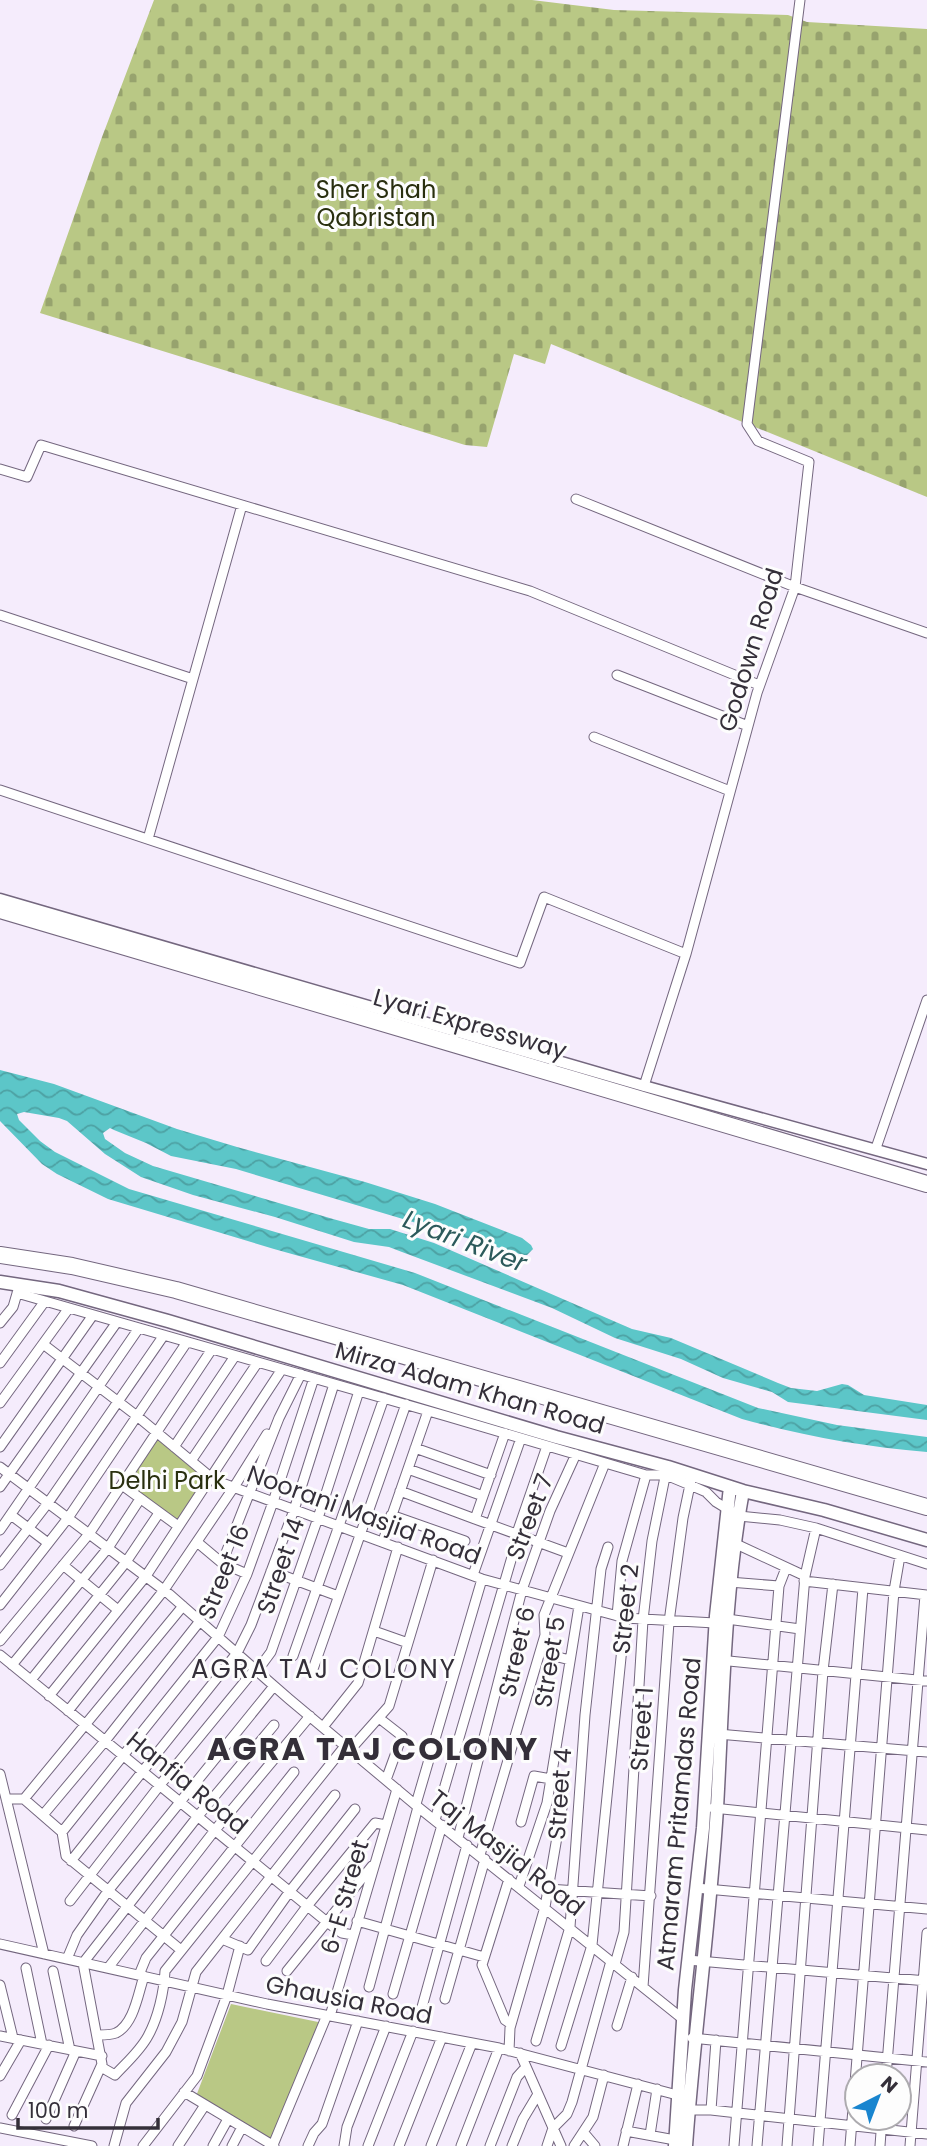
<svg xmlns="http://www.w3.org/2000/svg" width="927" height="2146" viewBox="0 0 927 2146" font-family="Poppins,sans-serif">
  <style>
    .cemetery { fill: url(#cemetery-stones) }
    .green { fill: #b9c885 }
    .water { fill: url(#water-waves) }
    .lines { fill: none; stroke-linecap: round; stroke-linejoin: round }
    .minor-casing { stroke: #74677f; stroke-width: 11 }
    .tertiary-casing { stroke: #74677f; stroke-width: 13 }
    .secondary-casing { stroke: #74677f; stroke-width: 15 }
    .motorway-casing { stroke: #74677f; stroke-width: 18 }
    .minor { stroke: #fff; stroke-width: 9 }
    .tertiary { stroke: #fff; stroke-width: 10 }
    .secondary { stroke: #fff; stroke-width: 12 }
    .motorway { stroke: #fff; stroke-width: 16 }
    .labels { text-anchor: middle; stroke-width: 6; stroke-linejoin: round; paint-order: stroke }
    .park-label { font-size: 24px; fill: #292f0f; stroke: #fdfdfd }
    .street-label { font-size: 24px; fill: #342f39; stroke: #fdfdfd }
    .water-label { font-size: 26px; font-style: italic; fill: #2c5a5b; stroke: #fdfdfd }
    .neighbourhood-label { font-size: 26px; letter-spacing: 2px; fill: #342f39; stroke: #fdfdfd }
    .district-label { font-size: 32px; font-weight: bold; letter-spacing: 2px; fill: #342f39; stroke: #fdfdfd }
  </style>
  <defs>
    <pattern id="cemetery-stones" width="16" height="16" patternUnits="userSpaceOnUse" patternTransform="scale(1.75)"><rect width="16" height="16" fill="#b9c885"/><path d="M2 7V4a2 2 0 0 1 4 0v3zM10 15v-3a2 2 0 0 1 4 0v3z" fill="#97a36e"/></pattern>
    <pattern id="water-waves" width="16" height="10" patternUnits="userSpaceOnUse" patternTransform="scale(1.75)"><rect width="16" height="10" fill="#5cc6c8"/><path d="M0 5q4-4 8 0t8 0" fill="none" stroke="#4da1a3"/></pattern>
  </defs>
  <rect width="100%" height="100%" fill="#f5ecfc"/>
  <path class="cemetery" d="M154,0H532L614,10L788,15L807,22L927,29V497L551,344L545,364L514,354L487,447L465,445L40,313L102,137Z"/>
  <path class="green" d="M156,1433L210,1476L177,1526L122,1485Z
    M231,2004L323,2023L273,2146L195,2099Z"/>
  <path class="water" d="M0,1070L54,1084L177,1129L237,1147L365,1182L435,1204L522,1238L531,1245L533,1249L527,1255H523L236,1169L171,1156L146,1143L114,1130L110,1128L103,1133L105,1139L125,1153L153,1166L333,1219L369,1229H390L434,1243L632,1329L671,1338L778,1383L791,1388L817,1391L842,1384L848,1385L864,1395L927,1405V1420L788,1402L772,1392L723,1378L681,1359L615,1338L552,1308L402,1252L389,1247L354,1242L275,1217L193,1195L141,1177L105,1154L67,1121L59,1118L24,1112L17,1114L19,1120L40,1141L55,1152L129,1189L415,1273L758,1408L837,1425L927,1437V1452C864,1447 803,1436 742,1419L403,1285L274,1249L108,1199L57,1174L42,1164L0,1121Z"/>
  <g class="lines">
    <g class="minor-casing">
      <path id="minor" d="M0,469L27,477L41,445L530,591L759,685
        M576,499L795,587L927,633
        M0,615L193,679
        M617,675L748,726
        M594,737L730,791
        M0,790L520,963L544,897L686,954
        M148,839L242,505
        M644,1086L686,954L757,693L795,587L809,462L758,441L747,424L800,0
        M876,1148L927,1000
        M17,1293L446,1416L646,1475H666L690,1485L706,1492L716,1502L739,1516L780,1520L816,1528L927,1564
        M0,1323L13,1307L18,1290
        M43,1344L137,1416L214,1480L482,1579L625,1618L715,1623
        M0,1363L45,1301
        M0,1403L69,1308
        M0,1447L93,1315
        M174,1447L235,1356
        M415,1448L491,1475
        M191,1461L258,1362
        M0,1467L169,1594L289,1699L418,1807L684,2020
        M408,1469L483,1496
        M122,1485L178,1526
        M0,1487L117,1322
        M400,1491L475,1519L505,1433
        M11,1515L48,1543
        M391,1515L465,1541
        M475,1519L568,1553
        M0,1530L139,1328
        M383,1541L428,1411
        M197,1542L222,1563L247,1574
        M734,1543L805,1576
        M222,1563L279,1418L301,1374
        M0,1565L48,1503L164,1335
        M63,1565L118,1610
        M271,1571L338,1596
        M473,1575L521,1438
        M804,1581L927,1595
        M729,1582L779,1586
        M0,1605L68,1518L187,1342
        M617,1616L622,1561L646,1475
        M727,1619L800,1629
        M374,1631L408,1643
        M0,1641L89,1534L212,1349
        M0,1655L327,1922L342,1933L353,1935
        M293,1656L384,1398
        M554,1656L570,1660
        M719,1660L927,1681
        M12,1665L108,1548L140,1499
        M257,1671L271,1652L318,1518L359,1391
        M312,1672L406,1404
        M31,1680L126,1562L159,1513
        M49,1696L146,1576L282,1369
        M68,1711L164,1590L234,1487L267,1434L271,1436
        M379,1718L402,1736L386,1780
        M323,1727L358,1683L398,1547
        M718,1734L927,1752
        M350,1750L389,1706L433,1560
        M0,1774L44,1954
        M6,1799H24L183,1606
        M24,1799L62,1832L66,1856L181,1950
        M416,1804L482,1579
        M713,1808L927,1830
        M43,1815L105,1741L200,1621
        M435,1820L514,1550L517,1533L547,1446
        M521,1822L534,1776L551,1779
        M62,1832L218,1637L247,1574L273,1502L314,1378
        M458,1838L522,1590L550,1511L576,1454
        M480,1855L545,1635L544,1615L605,1463
        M71,1861L237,1653L251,1625L294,1510L334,1384
        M509,1879L482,1965L505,2020L511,2024
        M519,1886L547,1803L579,1606
        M696,1888L927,1909
        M548,1889L651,1896
        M70,1901L160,1785L255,1669
        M357,1921L484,1957
        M222,1939L248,1950L290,1891L355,1809
        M0,1944L267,2004L499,2048L681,2096
        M67,1959L77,1935L108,1891L274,1686
        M688,1960L927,1981
        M266,1961L308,1905L375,1823L386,1825
        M615,1964L624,1932L643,1620L652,1541L666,1472
        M26,1968L42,2044
        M108,1968L215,1830L310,1716
        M53,1971L70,2050
        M287,1971L372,1866
        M139,1975L146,1958L294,1772
        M0,1985L13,2038
        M369,1987L418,1807
        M643,1987L669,1622L683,1518L691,1480
        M393,1994L442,1825
        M445,1999L485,1859
        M422,2007L467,1845
        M330,2016L397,1789
        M617,2026L632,1977
        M98,2035C103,2035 111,2035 116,2033C134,2024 138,1994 144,1976
        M0,2036L102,2056
        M692,2038L927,2062
        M536,2041L570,1927L585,1715L601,1569L608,1547
        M561,2046L592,1945L625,1618
        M509,2051L510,2028L545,1907L563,1802
        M520,2053L561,2146
        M101,2067L115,2075C126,2063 140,2051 148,2036C158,2018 164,1992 165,1971L345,1746
        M0,2076L21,2040
        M886,2076L925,1595
        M184,2092L274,2146
        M689,2110H711L927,2134
        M711,2110L716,2040
        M12,2115L49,2045
        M46,2119L76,2051
        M74,2126L102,2064L83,1963L198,1816L274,1725
        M0,2128L92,2146
        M626,2131L675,2140
        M584,2133L595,2146
        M650,2135L657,2089
        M273,2145L327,2015
        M114,2146L126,2103L166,2052L182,2022L196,1972L335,1795
        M143,2146L197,2076L227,1995L240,1946
        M178,2146L205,2105
        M213,2146L228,2119
        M232,2146L242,2127
        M308,2146L314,2133L322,2124L358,2021
        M344,2146L347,2127L386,2026
        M368,2146L413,2031
        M399,2146L442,2037
        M431,2146L472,2043
        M461,2146L499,2048
        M490,2146L517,2077L526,2067
        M512,2146L523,2119L538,2094
        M547,2146L553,2128L567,2114L572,2102L611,1961
        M574,2146L593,2117L604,2075
        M623,2146L638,2084
        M734,2146L779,1586L786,1568
        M757,2146L805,1576L816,1528
        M787,2146L823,1671L833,1584
        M818,2146L863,1588
        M850,2146L894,1591L900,1556
        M880,2146L882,2118
        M910,2146L927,1933"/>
    </g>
    <g class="tertiary-casing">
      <path id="tertiary" d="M0,899L644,1086L927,1164"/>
    </g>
    <g class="secondary-casing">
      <path id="secondary" d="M0,1282L59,1291L168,1321L556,1437L668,1467L743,1491L824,1510L927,1540
        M675,2146L685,1990L703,1828L716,1616L730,1487
        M686,2146C694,2033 710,1921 717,1808C723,1702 724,1595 743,1491"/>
    </g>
    <g class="motorway-casing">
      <path id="motorway" d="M0,910L927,1184
        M0,1255L72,1266L176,1290L927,1507"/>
    </g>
    <use href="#minor" class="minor"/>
    <use href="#tertiary" class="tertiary"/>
    <use href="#secondary" class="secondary"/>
    <use href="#motorway" class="motorway"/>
  </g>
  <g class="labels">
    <g class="park-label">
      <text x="376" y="198">Sher Shah<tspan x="376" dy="28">Qabristan</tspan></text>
      <text x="167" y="1489">Delhi Park</text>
    </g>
    <g class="street-label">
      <text transform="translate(751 650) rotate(-73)" y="8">Godown Road</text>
      <text transform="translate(470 1024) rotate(16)" y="8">Lyari Expressway</text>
      <text transform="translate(470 1388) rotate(16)" y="8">Mirza Adam Khan Road</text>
      <text transform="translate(364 1515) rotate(20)" y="8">Noorani Masjid Road</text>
      <text transform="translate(530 1517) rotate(-69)" y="8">Street 7</text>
      <text transform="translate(281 1566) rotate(-71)" y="8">Street 14</text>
      <text transform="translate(224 1572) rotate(-68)" y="8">Street 16</text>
      <text transform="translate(626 1609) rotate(-84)" y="8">Street 2</text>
      <text transform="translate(517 1652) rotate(-77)" y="8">Street 6</text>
      <text transform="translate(550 1662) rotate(-81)" y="8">Street 5</text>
      <text transform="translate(642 1729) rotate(-86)" y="8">Street 1</text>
      <text transform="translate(187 1783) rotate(39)" y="8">Hanfia Road</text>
      <text transform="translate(560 1794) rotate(-86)" y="8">Street 4</text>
      <text transform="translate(679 1814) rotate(-85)" y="8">Atmaram Pritamdas Road</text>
      <text transform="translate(507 1853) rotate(38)" y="8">Taj Masjid Road</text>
      <text transform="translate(345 1897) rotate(-74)" y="8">6-E Street</text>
      <text transform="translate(349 2000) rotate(11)" y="8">Ghausia Road</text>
    </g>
    <g class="water-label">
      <text transform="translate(465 1241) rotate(21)" y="9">Lyari River</text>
    </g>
    <g class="neighbourhood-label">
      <text x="324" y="1678">AGRA TAJ COLONY</text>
    </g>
    <g class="district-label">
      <text x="373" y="1760">AGRA TAJ COLONY</text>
    </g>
  </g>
  <g transform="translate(878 2097) rotate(42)"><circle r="33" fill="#fdfdfd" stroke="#adabaf" stroke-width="2"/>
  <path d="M0-5L12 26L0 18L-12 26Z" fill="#1985cf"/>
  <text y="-10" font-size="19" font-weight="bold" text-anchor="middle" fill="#342f39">N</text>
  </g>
  <path d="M18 2118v10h140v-10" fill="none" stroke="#342f39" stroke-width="3.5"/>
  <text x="28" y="2118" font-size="21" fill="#342f39" stroke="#fdfdfd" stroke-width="5" paint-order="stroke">100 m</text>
</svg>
